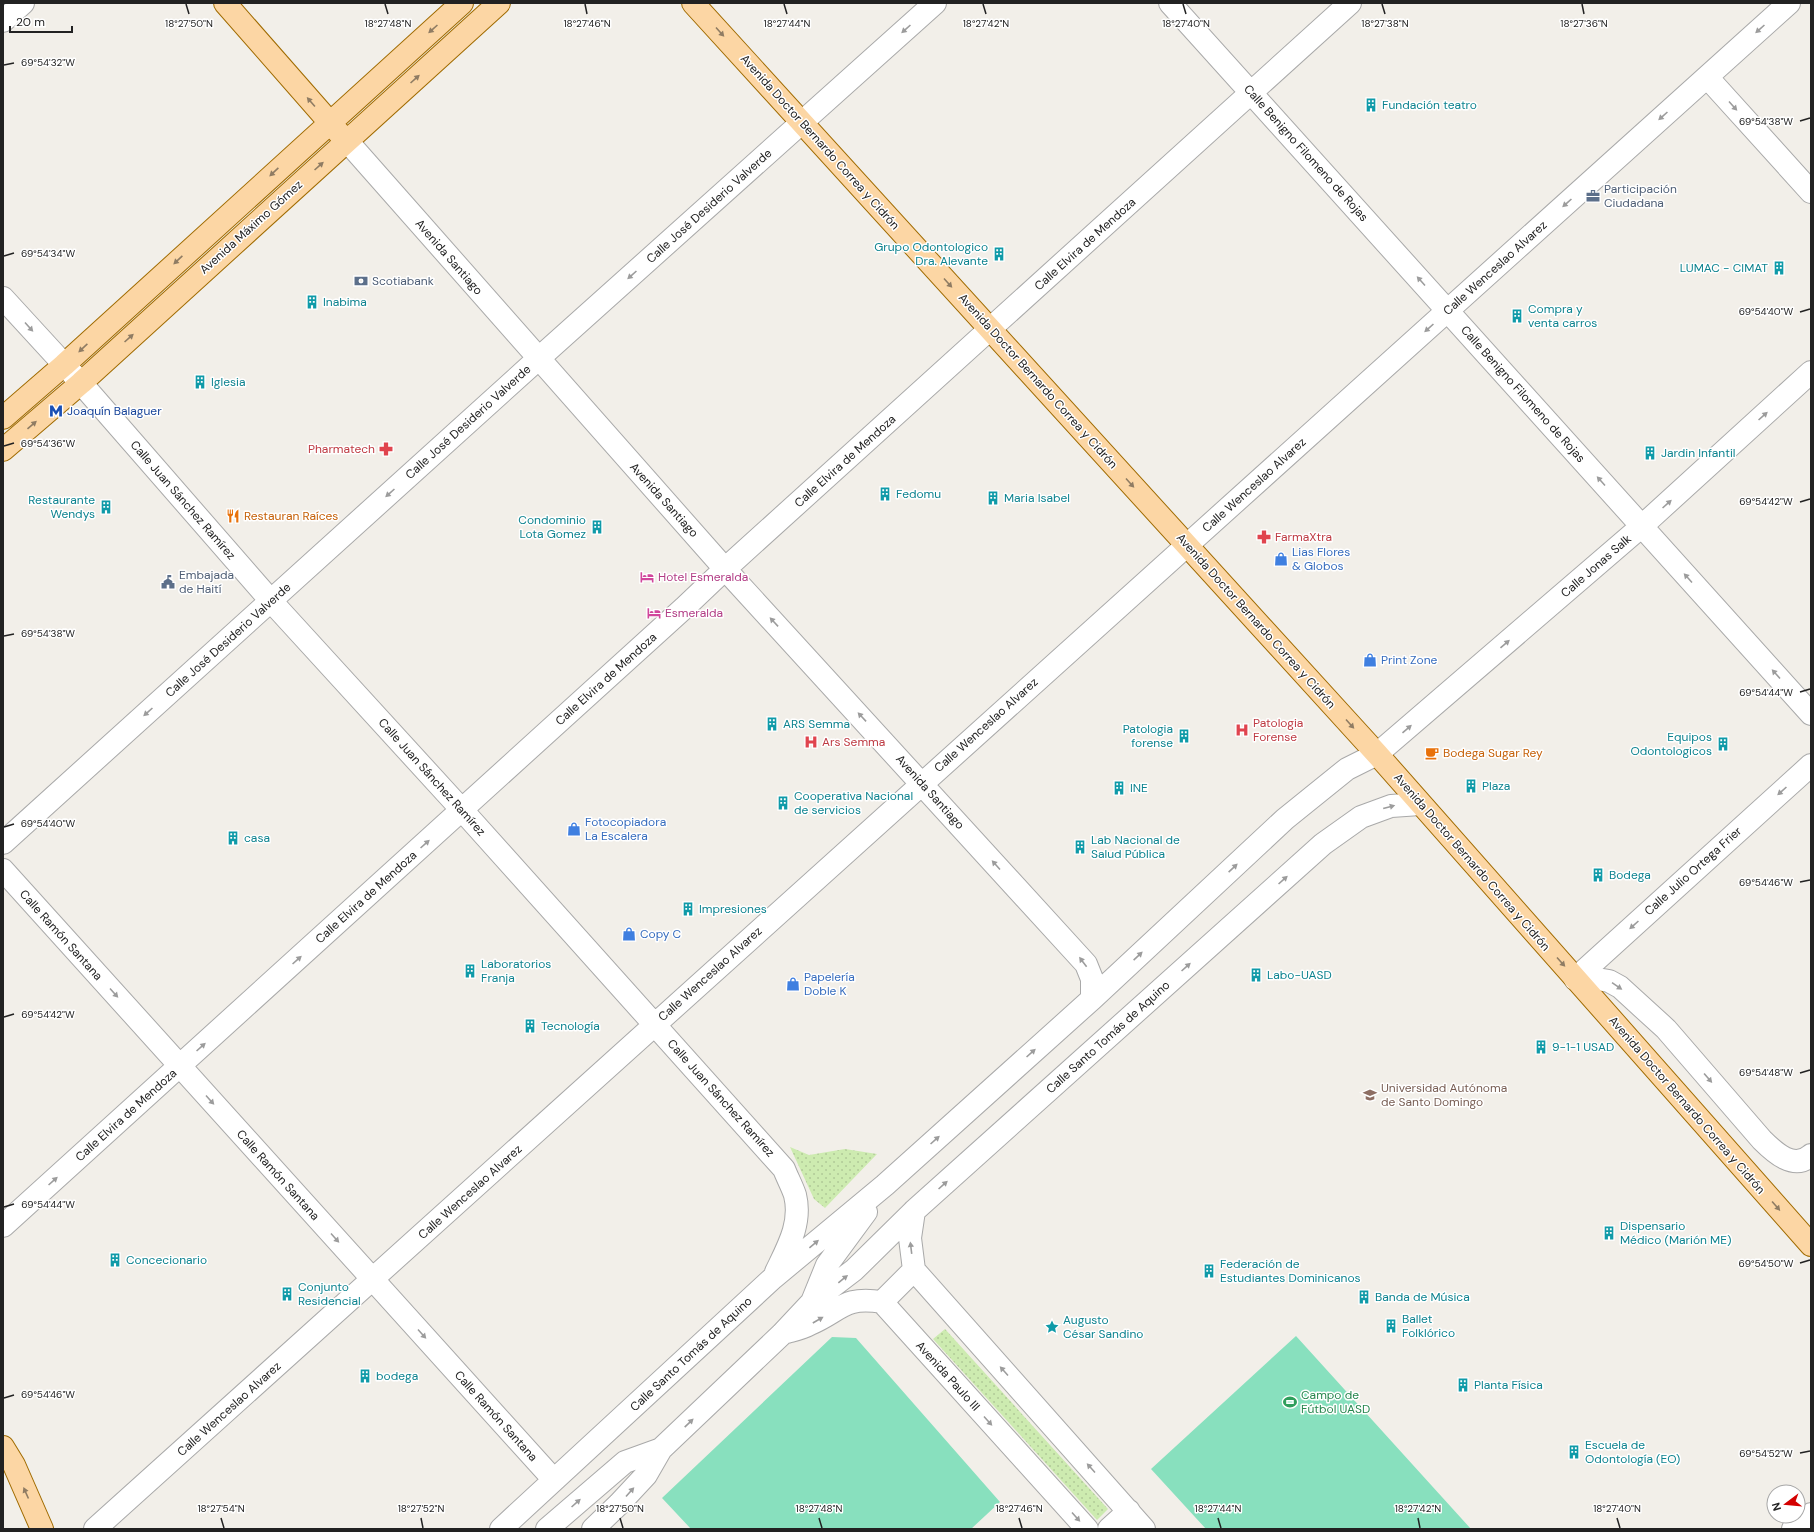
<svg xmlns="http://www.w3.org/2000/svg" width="1814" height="1532" viewBox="0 0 1814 1532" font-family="'DM Sans',sans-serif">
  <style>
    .grass { fill: url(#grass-dots) }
    .pitch { fill: #88e0be }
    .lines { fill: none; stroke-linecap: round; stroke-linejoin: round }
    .minor-casing { stroke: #a9a9a9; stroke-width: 24 }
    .major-casing { stroke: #a06b00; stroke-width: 24 }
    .minor { stroke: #fff; stroke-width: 22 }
    .major { stroke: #fcd6a4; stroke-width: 22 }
    .oneway { fill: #8f7c63 }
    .oneway2 { fill: #9c9c9c }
    .ticks { fill: none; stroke: #222; stroke-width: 1.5 }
    .labels { text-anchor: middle; stroke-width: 3; stroke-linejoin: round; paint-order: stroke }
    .culture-label { font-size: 12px; fill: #0d838f; stroke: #fff; text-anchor: start }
    .street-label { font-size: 12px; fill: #222; stroke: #fff }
    .service-label { font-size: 12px; fill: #4e5e75; stroke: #fff; text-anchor: start }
    .transit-label { font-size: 12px; fill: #164399; stroke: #fff; text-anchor: start }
    .health-label { font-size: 12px; fill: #be3a42; stroke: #fff; text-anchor: start }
    .food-label { font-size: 12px; fill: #c56008; stroke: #fff; text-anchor: start }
    .shop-label { font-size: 12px; fill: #366cbe; stroke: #fff; text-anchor: start }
    .hotel-label { font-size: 12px; fill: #b23c85; stroke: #fff; text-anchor: start }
    .education-label { font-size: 12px; fill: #785e54; stroke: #fff; text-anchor: start }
    .leisure-label { font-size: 12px; fill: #27864d; stroke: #fff; text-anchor: start }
    .ticks-label { font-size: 10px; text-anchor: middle; fill: #222; stroke: #fff; stroke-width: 3; stroke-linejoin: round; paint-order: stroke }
  </style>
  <defs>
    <pattern id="grass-dots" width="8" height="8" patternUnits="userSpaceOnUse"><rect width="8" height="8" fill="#cdebb0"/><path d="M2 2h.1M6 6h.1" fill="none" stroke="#b0c997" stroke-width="1.8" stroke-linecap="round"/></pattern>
  </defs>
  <rect width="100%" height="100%" fill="#f2efe9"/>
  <path class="grass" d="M790,1147L809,1155L845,1149L877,1154L825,1208L814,1199Z
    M945,1329L1108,1509L1097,1520L933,1339Z"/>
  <path class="pitch" d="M1296,1336L1471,1529H1206L1151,1469Z
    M832,1337L856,1338L1000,1502L971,1529H691L662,1498Z"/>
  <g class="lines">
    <g class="minor-casing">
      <path id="minor" d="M1170,3L1811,714
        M3,21L23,3
        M1707,77L1811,192
        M347,141L725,569L1086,964L1092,979V999
        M3,298L81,383L271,601L462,810L784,1169C787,1177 792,1186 795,1195C802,1223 788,1247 776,1272
        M3,843L538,359L935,3
        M3,870L554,1480
        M1575,979L1811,765
        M1581,984L1597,979L1609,981L1620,987L1666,1029L1762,1140C1774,1152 1794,1171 1811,1155
        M914,1211L910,1238L914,1270L1144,1529
        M3,1226L684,608L725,569L1350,3
        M812,1302L827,1265L866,1212
        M882,1302L914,1270
        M787,1332C794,1330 803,1328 810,1324C842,1310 843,1296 882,1302L1087,1529
        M95,1529L1789,3
        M501,1529L773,1278L885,1185L1092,999L1285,819L1347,769L1377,754L1642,526L1811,372
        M547,1529L625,1462L661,1449
        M593,1529L619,1504L646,1475L661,1449L782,1334L812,1302L854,1270L914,1211L1323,844L1361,817L1391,806L1420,804
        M1109,1529L1129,1511
        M1793,1529L1811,1514"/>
    </g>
    <g class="major-casing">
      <path id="major" d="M225,3L339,133
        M693,3L1377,754L1811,1245
        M3,418L64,365L462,3
        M3,450L81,383L499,3
        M3,1447L14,1465L42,1529"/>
    </g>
    <use href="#minor" class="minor"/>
    <use href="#major" class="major"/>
  </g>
  <defs><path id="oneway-solid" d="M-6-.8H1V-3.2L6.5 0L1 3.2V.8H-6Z"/></defs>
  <g class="oneway">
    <use href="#oneway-solid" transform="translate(433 29) rotate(138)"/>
    <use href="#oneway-solid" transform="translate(720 32) rotate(48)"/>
    <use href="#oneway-solid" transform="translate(415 79) rotate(-42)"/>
    <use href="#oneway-solid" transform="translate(311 102) rotate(-131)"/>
    <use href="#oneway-solid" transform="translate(319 166) rotate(-42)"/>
    <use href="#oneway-solid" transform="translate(274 172) rotate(137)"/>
    <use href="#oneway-solid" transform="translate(178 260) rotate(137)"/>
    <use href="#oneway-solid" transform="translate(948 283) rotate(48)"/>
    <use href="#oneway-solid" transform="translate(129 338) rotate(-42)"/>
    <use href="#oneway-solid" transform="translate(83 348) rotate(137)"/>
    <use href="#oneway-solid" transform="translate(32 425) rotate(-41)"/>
    <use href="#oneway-solid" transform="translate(1130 483) rotate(48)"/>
    <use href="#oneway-solid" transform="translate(1350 724) rotate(48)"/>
    <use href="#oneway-solid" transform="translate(1561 962) rotate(48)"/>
    <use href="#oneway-solid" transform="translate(1776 1206) rotate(49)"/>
    <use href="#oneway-solid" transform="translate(26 1493) rotate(-114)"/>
  </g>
  <g class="oneway2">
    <use href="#oneway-solid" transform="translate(906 29) rotate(138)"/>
    <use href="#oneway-solid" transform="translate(1760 29) rotate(138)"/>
    <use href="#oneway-solid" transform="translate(1733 106) rotate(48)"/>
    <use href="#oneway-solid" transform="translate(1663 116) rotate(138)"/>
    <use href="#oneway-solid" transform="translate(1567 203) rotate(138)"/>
    <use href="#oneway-solid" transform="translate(632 275) rotate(138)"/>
    <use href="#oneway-solid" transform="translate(1421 281) rotate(-132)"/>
    <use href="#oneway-solid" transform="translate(29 327) rotate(48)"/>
    <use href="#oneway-solid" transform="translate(1429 328) rotate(138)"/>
    <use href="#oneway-solid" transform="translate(1763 416) rotate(-42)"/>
    <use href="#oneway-solid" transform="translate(1601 481) rotate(-132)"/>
    <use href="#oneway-solid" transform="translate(390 493) rotate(138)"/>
    <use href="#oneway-solid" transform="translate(1667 504) rotate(-42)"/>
    <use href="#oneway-solid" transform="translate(1688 578) rotate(-132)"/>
    <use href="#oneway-solid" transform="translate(774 622) rotate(-133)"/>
    <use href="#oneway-solid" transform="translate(1505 644) rotate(-41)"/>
    <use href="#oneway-solid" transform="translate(1776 674) rotate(-132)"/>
    <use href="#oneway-solid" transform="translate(148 712) rotate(138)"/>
    <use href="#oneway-solid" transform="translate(862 717) rotate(-133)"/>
    <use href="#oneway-solid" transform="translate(1407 729) rotate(-41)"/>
    <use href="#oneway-solid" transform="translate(1782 791) rotate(138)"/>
    <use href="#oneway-solid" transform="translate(1389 807) rotate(-15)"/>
    <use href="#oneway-solid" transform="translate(425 844) rotate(-42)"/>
    <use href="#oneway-solid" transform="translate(996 865) rotate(-132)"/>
    <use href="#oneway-solid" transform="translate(1233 868) rotate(-43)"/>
    <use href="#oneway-solid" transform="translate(1283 880) rotate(-42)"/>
    <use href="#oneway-solid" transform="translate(1634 925) rotate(138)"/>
    <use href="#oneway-solid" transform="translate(1138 956) rotate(-43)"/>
    <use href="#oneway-solid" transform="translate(297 960) rotate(-42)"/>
    <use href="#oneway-solid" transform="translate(1083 962) rotate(-127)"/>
    <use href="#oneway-solid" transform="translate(1186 967) rotate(-42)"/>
    <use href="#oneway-solid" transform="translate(1617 986) rotate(34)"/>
    <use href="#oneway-solid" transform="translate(114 993) rotate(48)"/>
    <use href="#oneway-solid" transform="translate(201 1047) rotate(-42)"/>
    <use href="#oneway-solid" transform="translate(1031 1053) rotate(-42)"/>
    <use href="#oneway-solid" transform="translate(1708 1078) rotate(49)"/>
    <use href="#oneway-solid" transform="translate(210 1100) rotate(48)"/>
    <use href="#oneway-solid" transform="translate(935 1140) rotate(-42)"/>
    <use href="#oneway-solid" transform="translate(53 1181) rotate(-42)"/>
    <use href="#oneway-solid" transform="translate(943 1185) rotate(-42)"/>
    <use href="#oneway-solid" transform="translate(335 1238) rotate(48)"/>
    <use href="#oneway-solid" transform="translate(814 1244) rotate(-40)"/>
    <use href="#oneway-solid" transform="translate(911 1248) rotate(-97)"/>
    <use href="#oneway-solid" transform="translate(843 1279) rotate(-39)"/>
    <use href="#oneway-solid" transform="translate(818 1320) rotate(-30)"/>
    <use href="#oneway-solid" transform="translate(422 1334) rotate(48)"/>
    <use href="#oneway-solid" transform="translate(1004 1371) rotate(-132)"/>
    <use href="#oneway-solid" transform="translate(988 1421) rotate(48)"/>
    <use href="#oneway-solid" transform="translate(689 1423) rotate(-44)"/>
    <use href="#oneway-solid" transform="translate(1091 1468) rotate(-132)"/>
    <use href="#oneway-solid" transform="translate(630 1492) rotate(-48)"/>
    <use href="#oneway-solid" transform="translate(576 1503) rotate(-42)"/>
    <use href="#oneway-solid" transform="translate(1076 1517) rotate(48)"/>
  </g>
  <path class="ticks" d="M186,4L189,14M385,4L388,14M585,4L587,14M784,4L787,14M983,4L986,14M1183,4L1186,14M1382,4L1385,14M1582,4L1584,14M4,65L14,63M1800,121L1810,118M4,256L14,253M1800,312L1810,309M4,446L14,443M1800,502L1810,499M4,636L14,634M1800,692L1810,689M4,827L14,824M1800,882L1810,880M4,1017L14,1014M1800,1073L1810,1070M4,1207L14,1204M1800,1263L1810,1260M4,1398L14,1395M1800,1453L1810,1451M221,1518L224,1528M421,1518L423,1528M620,1518L623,1528M819,1518L822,1528M1019,1518L1022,1528M1218,1518L1221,1528M1418,1518L1420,1528M1617,1518L1620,1528"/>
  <defs>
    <g id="building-bare" transform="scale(1.08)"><path d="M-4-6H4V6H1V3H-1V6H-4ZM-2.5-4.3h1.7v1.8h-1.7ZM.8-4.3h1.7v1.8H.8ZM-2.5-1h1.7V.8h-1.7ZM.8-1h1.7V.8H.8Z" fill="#0f9aa8" stroke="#fff" stroke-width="2.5" paint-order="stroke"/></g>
    <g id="office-bare" transform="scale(1.08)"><path d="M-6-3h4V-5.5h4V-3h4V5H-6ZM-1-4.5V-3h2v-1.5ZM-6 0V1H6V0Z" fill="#5c6f8a" stroke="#fff" stroke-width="2.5" paint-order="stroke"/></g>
    <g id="bank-bare" transform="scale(1.08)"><path d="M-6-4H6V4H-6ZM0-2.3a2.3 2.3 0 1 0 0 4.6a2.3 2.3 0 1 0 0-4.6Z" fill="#5c6f8a" stroke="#fff" stroke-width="2.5" paint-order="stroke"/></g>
    <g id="metro-bare" transform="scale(1.08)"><path d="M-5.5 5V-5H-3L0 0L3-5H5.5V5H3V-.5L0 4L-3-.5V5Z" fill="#1a4fb4" stroke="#fff" stroke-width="2.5" paint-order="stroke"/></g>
    <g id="pharmacy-bare" transform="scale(1.08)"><path d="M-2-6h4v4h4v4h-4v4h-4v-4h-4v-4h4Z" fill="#e0444e" stroke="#fff" stroke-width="2.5" paint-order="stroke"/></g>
    <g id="restaurant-bare" transform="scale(1.08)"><path d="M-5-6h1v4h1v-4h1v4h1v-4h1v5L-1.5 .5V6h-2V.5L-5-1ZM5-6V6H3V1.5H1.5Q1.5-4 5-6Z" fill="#e8710a" stroke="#fff" stroke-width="2.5" paint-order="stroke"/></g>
    <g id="shop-bare" transform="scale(1.08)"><path d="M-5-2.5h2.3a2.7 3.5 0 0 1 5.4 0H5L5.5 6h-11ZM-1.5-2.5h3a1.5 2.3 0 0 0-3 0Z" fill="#3f7fe0" stroke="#fff" stroke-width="2.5" paint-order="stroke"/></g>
    <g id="hotel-bare" transform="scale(1.08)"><path d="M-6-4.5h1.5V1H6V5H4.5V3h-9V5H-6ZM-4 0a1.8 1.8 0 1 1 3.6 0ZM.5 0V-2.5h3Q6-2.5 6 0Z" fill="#d1479c" stroke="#fff" stroke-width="2.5" paint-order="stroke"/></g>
    <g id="civic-bare" transform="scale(1.08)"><path d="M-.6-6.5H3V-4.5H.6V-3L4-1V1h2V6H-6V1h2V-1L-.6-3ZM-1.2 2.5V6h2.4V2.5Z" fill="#5c6f8a" stroke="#fff" stroke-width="2.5" paint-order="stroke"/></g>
    <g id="hospital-bare" transform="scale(1.08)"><path d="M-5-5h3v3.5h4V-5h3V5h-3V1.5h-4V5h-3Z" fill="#e0444e" stroke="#fff" stroke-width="2.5" paint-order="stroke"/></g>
    <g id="cafe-bare" transform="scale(1.08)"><path d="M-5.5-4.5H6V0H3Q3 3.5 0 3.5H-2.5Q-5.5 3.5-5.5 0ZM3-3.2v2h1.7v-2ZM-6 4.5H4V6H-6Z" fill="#e8710a" stroke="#fff" stroke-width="2.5" paint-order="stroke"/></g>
    <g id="university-bare" transform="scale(1.08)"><path d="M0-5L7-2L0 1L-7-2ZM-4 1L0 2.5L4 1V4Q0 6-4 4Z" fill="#8d6e63" stroke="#fff" stroke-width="2.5" paint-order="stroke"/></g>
    <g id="sight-bare" transform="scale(1.08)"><path d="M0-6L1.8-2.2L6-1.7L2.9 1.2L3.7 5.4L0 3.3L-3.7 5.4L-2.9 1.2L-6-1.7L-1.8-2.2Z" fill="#0f9aa8" stroke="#fff" stroke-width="2.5" paint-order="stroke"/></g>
    <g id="stadium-bare" transform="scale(1.08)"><path d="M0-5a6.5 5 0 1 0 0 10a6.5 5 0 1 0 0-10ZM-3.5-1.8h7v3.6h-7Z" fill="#2e9e5b" stroke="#fff" stroke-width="2.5" paint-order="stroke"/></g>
  </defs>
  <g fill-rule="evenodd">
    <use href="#building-bare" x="1371" y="105"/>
    <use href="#office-bare" x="1593" y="196"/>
    <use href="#building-bare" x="999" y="254"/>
    <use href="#building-bare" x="1779" y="268"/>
    <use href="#bank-bare" x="361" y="281"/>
    <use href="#building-bare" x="312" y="302"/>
    <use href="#building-bare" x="1517" y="316"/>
    <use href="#building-bare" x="200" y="382"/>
    <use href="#metro-bare" x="56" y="411"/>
    <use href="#pharmacy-bare" x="386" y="449"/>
    <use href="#building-bare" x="1650" y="453"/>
    <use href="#building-bare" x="885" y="494"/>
    <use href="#building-bare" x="993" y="498"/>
    <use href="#building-bare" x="106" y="507"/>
    <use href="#restaurant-bare" x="233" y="516"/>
    <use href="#building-bare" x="597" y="527"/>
    <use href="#pharmacy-bare" x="1264" y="537"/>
    <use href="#shop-bare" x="1281" y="559"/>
    <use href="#hotel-bare" x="647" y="577"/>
    <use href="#civic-bare" x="168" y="582"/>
    <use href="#hotel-bare" x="654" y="613"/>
    <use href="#shop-bare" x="1370" y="660"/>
    <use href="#building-bare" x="772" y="724"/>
    <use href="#hospital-bare" x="1242" y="730"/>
    <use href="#building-bare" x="1184" y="736"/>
    <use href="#hospital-bare" x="811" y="742"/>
    <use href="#building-bare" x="1723" y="744"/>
    <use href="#cafe-bare" x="1432" y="753"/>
    <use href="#building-bare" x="1471" y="786"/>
    <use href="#building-bare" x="1119" y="788"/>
    <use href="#building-bare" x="783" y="803"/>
    <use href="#shop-bare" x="574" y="829"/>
    <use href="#building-bare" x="233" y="838"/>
    <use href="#building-bare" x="1080" y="847"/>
    <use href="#building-bare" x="1598" y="875"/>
    <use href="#building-bare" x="688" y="909"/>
    <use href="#shop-bare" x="629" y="934"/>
    <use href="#building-bare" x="470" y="971"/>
    <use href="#building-bare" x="1256" y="975"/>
    <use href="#shop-bare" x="793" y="984"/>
    <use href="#building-bare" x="530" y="1026"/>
    <use href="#building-bare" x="1541" y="1047"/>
    <use href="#university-bare" x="1370" y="1095"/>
    <use href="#building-bare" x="1609" y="1233"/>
    <use href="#building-bare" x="115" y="1260"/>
    <use href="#building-bare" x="1209" y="1271"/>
    <use href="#building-bare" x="287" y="1294"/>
    <use href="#building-bare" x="1364" y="1297"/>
    <use href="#building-bare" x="1391" y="1326"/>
    <use href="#sight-bare" x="1052" y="1327"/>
    <use href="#building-bare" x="365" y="1376"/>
    <use href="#building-bare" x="1463" y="1385"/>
    <use href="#stadium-bare" x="1290" y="1402"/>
    <use href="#building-bare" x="1574" y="1452"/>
  </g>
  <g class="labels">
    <g class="culture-label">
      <text x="1382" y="109">Fundación teatro</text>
      <text x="988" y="251" text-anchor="end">Grupo Odontologico<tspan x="988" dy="14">Dra. Alevante</tspan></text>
      <text x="1768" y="272" text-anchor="end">LUMAC - CIMAT</text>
      <text x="323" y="306">Inabima</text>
      <text x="1528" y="313">Compra y<tspan x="1528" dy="14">venta carros</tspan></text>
      <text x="211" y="386">Iglesia</text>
      <text x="1661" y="457">Jardin Infantil</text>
      <text x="896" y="498">Fedomu</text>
      <text x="1004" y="502">Maria Isabel</text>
      <text x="95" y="504" text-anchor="end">Restaurante<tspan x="95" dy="14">Wendys</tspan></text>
      <text x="586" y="524" text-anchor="end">Condominio<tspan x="586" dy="14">Lota Gomez</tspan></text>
      <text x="783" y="728">ARS Semma</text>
      <text x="1173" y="733" text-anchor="end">Patologia<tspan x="1173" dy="14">forense</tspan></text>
      <text x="1712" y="741" text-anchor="end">Equipos<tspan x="1712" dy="14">Odontologicos</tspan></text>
      <text x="1482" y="790">Plaza</text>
      <text x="1130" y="792">INE</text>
      <text x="794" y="800">Cooperativa Nacional<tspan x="794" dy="14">de servicios</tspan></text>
      <text x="244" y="842">casa</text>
      <text x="1091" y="844">Lab Nacional de<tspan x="1091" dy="14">Salud Pública</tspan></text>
      <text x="1609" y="879">Bodega</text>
      <text x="699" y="913">Impresiones</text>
      <text x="481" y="968">Laboratorios<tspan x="481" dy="14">Franja</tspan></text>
      <text x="1267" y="979">Labo-UASD</text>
      <text x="541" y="1030">Tecnología</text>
      <text x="1552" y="1051">9-1-1 USAD</text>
      <text x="1620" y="1230">Dispensario<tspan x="1620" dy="14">Médico (Marión ME)</tspan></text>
      <text x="126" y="1264">Concecionario</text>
      <text x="1220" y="1268">Federación de<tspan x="1220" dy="14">Estudiantes Dominicanos</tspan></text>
      <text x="298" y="1291">Conjunto<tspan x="298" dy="14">Residencial</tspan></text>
      <text x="1375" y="1301">Banda de Música</text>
      <text x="1402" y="1323">Ballet<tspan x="1402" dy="14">Folklórico</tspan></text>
      <text x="1063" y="1324">Augusto<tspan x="1063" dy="14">César Sandino</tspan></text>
      <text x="376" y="1380">bodega</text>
      <text x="1474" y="1389">Planta Física</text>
      <text x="1585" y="1449">Escuela de<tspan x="1585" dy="14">Odontología (EO)</tspan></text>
    </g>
    <g class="street-label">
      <text transform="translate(820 142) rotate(48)" y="4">Avenida Doctor Bernardo Correa y Cidrón</text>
      <text transform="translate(1306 153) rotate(48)" y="4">Calle Benigno Filomeno de Rojas</text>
      <text transform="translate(709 206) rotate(-42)" y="4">Calle José Desiderio Valverde</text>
      <text transform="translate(251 227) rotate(-42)" y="4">Avenida Máximo Gómez</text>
      <text transform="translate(1085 244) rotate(-42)" y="4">Calle Elvira de Mendoza</text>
      <text transform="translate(449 257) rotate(49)" y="4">Avenida Santiago</text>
      <text transform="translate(1495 268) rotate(-42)" y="4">Calle Wenceslao Alvarez</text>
      <text transform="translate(1038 381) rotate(48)" y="4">Avenida Doctor Bernardo Correa y Cidrón</text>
      <text transform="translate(1523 394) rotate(48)" y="4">Calle Benigno Filomeno de Rojas</text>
      <text transform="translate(468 422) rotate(-42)" y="4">Calle José Desiderio Valverde</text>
      <text transform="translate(845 461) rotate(-42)" y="4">Calle Elvira de Mendoza</text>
      <text transform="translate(1254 485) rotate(-42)" y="4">Calle Wenceslao Alvarez</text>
      <text transform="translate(183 500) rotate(49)" y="4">Calle Juan Sánchez Ramírez</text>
      <text transform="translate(664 500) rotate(48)" y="4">Avenida Santiago</text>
      <text transform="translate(1596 566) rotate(-41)" y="4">Calle Jonas Salk</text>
      <text transform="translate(1256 621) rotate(48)" y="4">Avenida Doctor Bernardo Correa y Cidrón</text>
      <text transform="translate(228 640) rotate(-42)" y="4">Calle José Desiderio Valverde</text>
      <text transform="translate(606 679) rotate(-42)" y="4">Calle Elvira de Mendoza</text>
      <text transform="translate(986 725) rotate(-42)" y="4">Calle Wenceslao Alvarez</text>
      <text transform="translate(432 777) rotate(48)" y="4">Calle Juan Sánchez Ramírez</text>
      <text transform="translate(930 792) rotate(48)" y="4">Avenida Santiago</text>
      <text transform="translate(1472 862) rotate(49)" y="4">Avenida Doctor Bernardo Correa y Cidrón</text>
      <text transform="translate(1693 871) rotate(-42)" y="4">Calle Julio Ortega Frier</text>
      <text transform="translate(366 897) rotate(-42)" y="4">Calle Elvira de Mendoza</text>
      <text transform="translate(61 935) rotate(48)" y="4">Calle Ramón Santana</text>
      <text transform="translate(710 974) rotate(-42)" y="4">Calle Wenceslao Alvarez</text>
      <text transform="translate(1108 1037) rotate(-42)" y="4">Calle Santo Tomás de Aquino</text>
      <text transform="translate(721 1098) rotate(48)" y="4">Calle Juan Sánchez Ramírez</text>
      <text transform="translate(1687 1105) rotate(49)" y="4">Avenida Doctor Bernardo Correa y Cidrón</text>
      <text transform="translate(126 1115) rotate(-42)" y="4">Calle Elvira de Mendoza</text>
      <text transform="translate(278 1175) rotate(48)" y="4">Calle Ramón Santana</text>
      <text transform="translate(470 1192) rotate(-42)" y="4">Calle Wenceslao Alvarez</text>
      <text transform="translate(691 1354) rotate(-43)" y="4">Calle Santo Tomás de Aquino</text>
      <text transform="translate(948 1376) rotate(48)" y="4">Avenida Paulo III</text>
      <text transform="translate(229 1409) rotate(-42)" y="4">Calle Wenceslao Alvarez</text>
      <text transform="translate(496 1416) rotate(48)" y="4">Calle Ramón Santana</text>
    </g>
    <g class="service-label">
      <text x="1604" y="193">Participación<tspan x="1604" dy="14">Ciudadana</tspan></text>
      <text x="372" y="285">Scotiabank</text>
      <text x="179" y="579">Embajada<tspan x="179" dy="14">de Haití</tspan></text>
    </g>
    <g class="transit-label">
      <text x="67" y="415">Joaquín Balaguer</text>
    </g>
    <g class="health-label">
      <text x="375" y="453" text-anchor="end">Pharmatech</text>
      <text x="1275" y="541">FarmaXtra</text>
      <text x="1253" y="727">Patologia<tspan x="1253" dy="14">Forense</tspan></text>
      <text x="822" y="746">Ars Semma</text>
    </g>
    <g class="food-label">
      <text x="244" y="520">Restauran Raíces</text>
      <text x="1443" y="757">Bodega Sugar Rey</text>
    </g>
    <g class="shop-label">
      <text x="1292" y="556">Lias Flores<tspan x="1292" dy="14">&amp; Globos</tspan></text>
      <text x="1381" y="664">Print Zone</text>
      <text x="585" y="826">Fotocopiadora<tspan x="585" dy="14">La Escalera</tspan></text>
      <text x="640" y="938">Copy C</text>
      <text x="804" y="981">Papelería<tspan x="804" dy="14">Doble K</tspan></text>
    </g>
    <g class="hotel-label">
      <text x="658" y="581">Hotel Esmeralda</text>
      <text x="665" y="617">Esmeralda</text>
    </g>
    <g class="education-label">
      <text x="1381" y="1092">Universidad Autónoma<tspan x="1381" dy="14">de Santo Domingo</tspan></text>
    </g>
    <g class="leisure-label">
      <text x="1301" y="1399">Campo de<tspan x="1301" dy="14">Fútbol UASD</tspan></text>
    </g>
  </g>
  <g class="ticks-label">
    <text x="189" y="27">18°27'50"N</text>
    <text x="388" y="27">18°27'48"N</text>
    <text x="587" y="27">18°27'46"N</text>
    <text x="787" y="27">18°27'44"N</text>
    <text x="986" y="27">18°27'42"N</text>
    <text x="1186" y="27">18°27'40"N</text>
    <text x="1385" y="27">18°27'38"N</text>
    <text x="1584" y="27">18°27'36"N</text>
    <text x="48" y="66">69°54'32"W</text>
    <text x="1766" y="125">69°54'38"W</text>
    <text x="48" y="257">69°54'34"W</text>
    <text x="1766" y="315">69°54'40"W</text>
    <text x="48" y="447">69°54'36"W</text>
    <text x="1766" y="505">69°54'42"W</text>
    <text x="48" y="637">69°54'38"W</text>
    <text x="1766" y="696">69°54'44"W</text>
    <text x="48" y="827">69°54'40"W</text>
    <text x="1766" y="886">69°54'46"W</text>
    <text x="48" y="1018">69°54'42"W</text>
    <text x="1766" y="1076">69°54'48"W</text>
    <text x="48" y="1208">69°54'44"W</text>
    <text x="1766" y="1267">69°54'50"W</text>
    <text x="48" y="1398">69°54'46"W</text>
    <text x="1766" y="1457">69°54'52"W</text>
    <text x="221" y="1512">18°27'54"N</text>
    <text x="421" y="1512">18°27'52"N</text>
    <text x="620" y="1512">18°27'50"N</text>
    <text x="819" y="1512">18°27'48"N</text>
    <text x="1019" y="1512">18°27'46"N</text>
    <text x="1218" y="1512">18°27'44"N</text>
    <text x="1418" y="1512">18°27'42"N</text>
    <text x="1617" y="1512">18°27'40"N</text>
  </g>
  <rect width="1814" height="1532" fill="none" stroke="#222222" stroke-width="8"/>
  <g transform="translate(1786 1504) rotate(254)"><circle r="19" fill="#ffffff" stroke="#a7a7a7"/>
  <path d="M0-3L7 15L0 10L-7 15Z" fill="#d40000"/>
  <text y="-6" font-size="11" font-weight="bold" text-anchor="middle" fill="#222222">N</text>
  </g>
  <path d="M10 26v6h62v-6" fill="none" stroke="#222222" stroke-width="2"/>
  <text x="16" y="26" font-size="12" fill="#222222" stroke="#ffffff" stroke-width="3" paint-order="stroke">20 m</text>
</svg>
